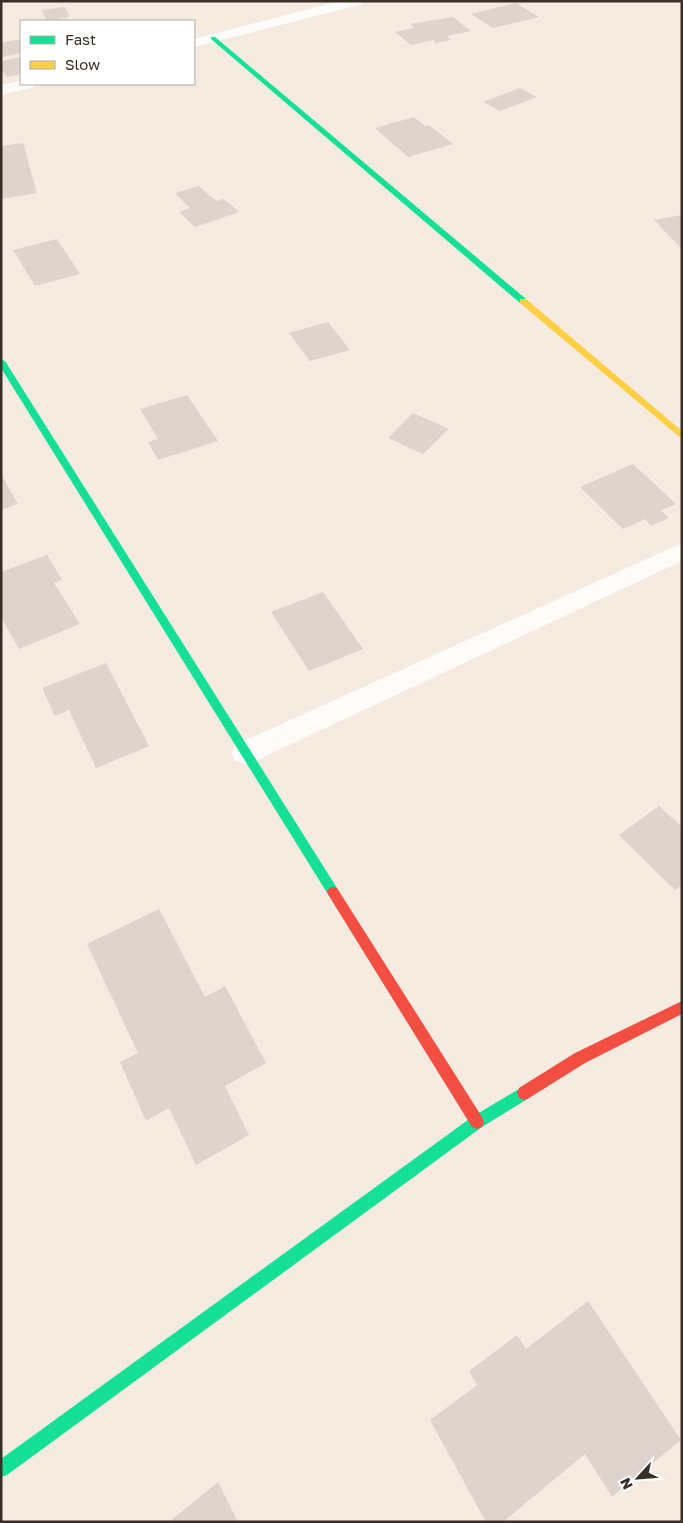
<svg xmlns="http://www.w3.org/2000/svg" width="683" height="1523" viewBox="0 0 683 1523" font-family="'Golos Text',sans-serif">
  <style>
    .building { fill: #ded3cd }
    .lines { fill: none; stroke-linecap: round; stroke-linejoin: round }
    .street { fill: #fefcfa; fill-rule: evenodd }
    .fast { fill: #16e098; fill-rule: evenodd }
    .slow { fill: #ffcf43; fill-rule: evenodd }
    .jam { fill: #f24e42; fill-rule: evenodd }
  </style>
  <rect width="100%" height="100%" fill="#f5ebe0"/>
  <path class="building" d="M516,3L539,17L493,28L471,14Z
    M65,7L70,17L46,21L42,10Z
    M453,17L471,31L447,36L451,40L436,43L433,40L411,45L395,32L414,28L410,24Z
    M21,39V53L3,57L1,43Z
    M21,57V74L7,77L1,69V61Z
    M520,88L537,97L500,111L483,102Z
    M414,117L425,126L429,125L453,144L408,157L375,128Z
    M23,143L37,193L1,199V146Z
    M199,186L216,201L224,199L239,212L195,227L179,212L190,208L175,193Z
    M682,215V249L654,220Z
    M57,239L80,274L35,286L13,250Z
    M328,322L350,350L310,361L289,333Z
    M187,395L218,441L158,460L148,442L158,439L140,409Z
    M413,413L449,429L423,454L388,438Z
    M633,464L676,504L661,510L669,518L651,526L645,519L623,529L580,487Z
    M1,474L18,504L1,510Z
    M47,555L62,580L54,583L80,624L19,649L1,617V572Z
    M323,592L363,649L309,671L271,612Z
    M106,663L149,746L96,768L69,710L55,716L42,688Z
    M659,806L682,827V885L675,890L619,835Z
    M159,909L205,997L225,986L266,1063L225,1086L249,1135L196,1165L169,1108L146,1121L120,1062L138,1053L87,944Z
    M588,1301L681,1440L612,1497L585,1454L503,1522H486L430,1420L477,1385L469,1371L517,1335L526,1349Z
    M218,1482L238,1522H169Z"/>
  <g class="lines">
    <path class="street" d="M340,1H364L362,4L194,47V39Z
      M21,81V84H36L33,87L1,95V85Z
      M682,543V561L255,761L245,764L235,761L231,753L235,745Z"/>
    <path class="fast" d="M211,37H215L526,299V303H520L211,39Z
      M1,359L5,361L337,888L339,892L337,896L333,897L329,896L1,368Z
      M524,1086L529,1088L531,1093L529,1098L482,1127L7,1475L1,1477V1459L472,1117Z"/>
    <path class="slow" d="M520,299H526L682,431V439L520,303Z"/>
    <path class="jam" d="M333,887L337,888L482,1117L484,1122L482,1127L477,1129L472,1127L329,896L327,892L329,888Z
      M682,1001V1014L585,1063L529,1098L524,1100L519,1098L517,1093L519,1088L575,1053Z"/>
  </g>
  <rect width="683" height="1523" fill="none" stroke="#383026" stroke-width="5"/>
  <rect x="20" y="20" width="175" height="65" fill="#ffffff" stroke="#afaca8"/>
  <rect x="30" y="36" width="25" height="8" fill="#16e098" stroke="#afaca8"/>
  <text x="65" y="45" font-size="15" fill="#383026">Fast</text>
  <rect x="30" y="61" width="25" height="8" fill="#ffcf43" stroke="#afaca8"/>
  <text x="65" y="70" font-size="15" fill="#383026">Slow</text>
  <g transform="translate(638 1478) rotate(244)" stroke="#ffffff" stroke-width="4" paint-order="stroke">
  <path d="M0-4L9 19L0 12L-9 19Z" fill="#383026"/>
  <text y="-8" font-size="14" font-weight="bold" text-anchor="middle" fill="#383026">N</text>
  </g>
</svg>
